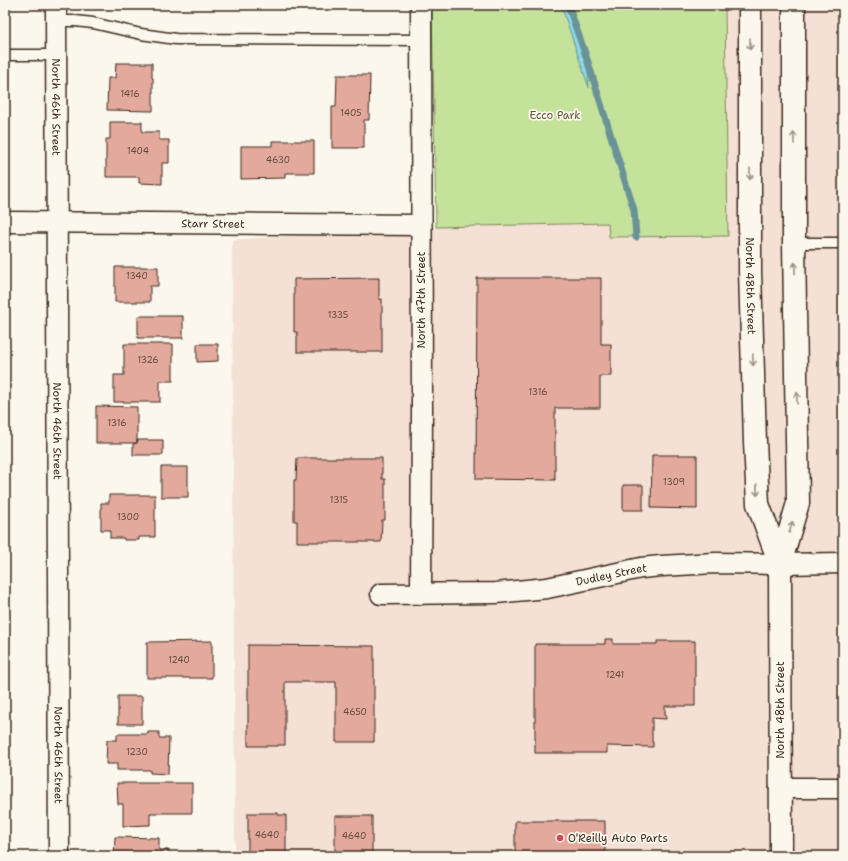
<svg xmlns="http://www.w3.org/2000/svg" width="848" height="861" viewBox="0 0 848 861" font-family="'Shantell Sans',sans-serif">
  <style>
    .built { fill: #f4e0d4 }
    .green { fill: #c4e29a; stroke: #80865c }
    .water { fill: #8bd9e9; stroke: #6b9398 }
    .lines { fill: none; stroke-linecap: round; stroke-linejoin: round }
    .stream { stroke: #6b9398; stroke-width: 7 }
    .building { fill: #e3a99d; stroke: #3b2a1e }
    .service-casing { stroke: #3b2a1e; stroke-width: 13 }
    .minor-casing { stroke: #3b2a1e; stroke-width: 23 }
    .secondary-casing { stroke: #3b2a1e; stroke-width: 25 }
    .service { stroke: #fbf7ec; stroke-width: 10 }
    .minor { stroke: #fbf7ec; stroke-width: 20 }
    .secondary { stroke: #fbf7ec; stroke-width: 22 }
    .oneway { stroke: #9b9085 }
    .poi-dot { fill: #d1495b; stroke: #fbf7ec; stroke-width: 1.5 }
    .labels { text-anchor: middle; stroke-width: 3.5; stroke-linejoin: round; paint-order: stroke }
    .number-label { font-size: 9px; fill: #654a3e }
    .street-label { font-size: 11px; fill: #3b2a1e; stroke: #fbf7ec }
    .park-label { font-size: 11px; fill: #5d583d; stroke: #fbf7ec }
    .poi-label { font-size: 11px; fill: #3b2a1e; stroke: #fbf7ec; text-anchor: start }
  </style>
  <rect width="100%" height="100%" fill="#fbf7ec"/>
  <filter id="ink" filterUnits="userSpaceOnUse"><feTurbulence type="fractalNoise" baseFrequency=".025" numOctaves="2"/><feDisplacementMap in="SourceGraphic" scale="8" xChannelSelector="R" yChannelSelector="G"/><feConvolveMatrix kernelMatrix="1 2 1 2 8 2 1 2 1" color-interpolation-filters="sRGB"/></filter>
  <g filter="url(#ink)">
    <path class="built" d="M725,5H843V856H235L232,240L394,228L609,223V237L727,236Z"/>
    <path class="green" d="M432,5H725L728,236L609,237L608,223L436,227Z"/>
    <path class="water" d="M561,5H570L587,59L589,88Z"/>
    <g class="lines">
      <path class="stream" d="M568,5L587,59L634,210L636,237"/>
    </g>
    <path class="building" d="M116,63H152V78H153V111L107,110L108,78H115Z
      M337,75H370L369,120H364V148H332V107H336Z
      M110,122H142V132H159V140H169V163H162V184L139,183V177H106V139H110Z
      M272,141H314V173H285V178L241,179V146H272Z
      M115,267H158V286H150V302H115Z
      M379,278V299H382V352H297V332H294V279Z
      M477,278H601V344H611V376H600V408H555V480L476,479Z
      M138,316H183V338H138Z
      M124,344H173V381H160V402H114V375H124Z
      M197,344H218V361L197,362Z
      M96,406L137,407V443H96Z
      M137,440H163V455H133V444L137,443Z
      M652,455H697V509L651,508Z
      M297,458H382V479H385V520H382L381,542H297V521H294V480H296Z
      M161,467H188V497H161Z
      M623,485H643V510H623Z
      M109,495H155V537H139V540H124V538H110V530H101V503H109Z
      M605,639H613V644H657V641H695V706H665V714H666V719L652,718V742H653V747L607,746V753H535V644H605Z
      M212,641V678H147V642Z
      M248,645L374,646V742H336V682H285V745H278V746H248Z
      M118,696H142V724H118Z
      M148,732H159V738H169L168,774L150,773V770H117V764H106L107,740H117V734H148Z
      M117,783H192V813H150V825L123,826V804H118Z
      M248,813H278V815H286V856H248Z
      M335,816H372V856H335Z
      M515,821H605V856H515Z
      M115,837L159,838V850H168V856H114Z"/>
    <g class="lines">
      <g class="service-casing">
        <path id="service" d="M56,21H75L93,23L141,34L176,39L421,40
          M5,55H56
          M794,243H843"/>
      </g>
      <g class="minor-casing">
        <g id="minor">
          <path id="s1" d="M56,5L59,856"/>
          <path id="s2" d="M5,222L421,225"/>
          <path id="s3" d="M381,594L496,593L547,588L641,568L661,566L715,563L780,564L843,563"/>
          <path d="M421,594L422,408L421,5"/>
          <path d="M780,788H843"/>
        </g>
      </g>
      <g class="secondary-casing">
        <g id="secondary">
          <path id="s4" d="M750,5V270L755,442L758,504L780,564"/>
          <path d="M781,856L780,564L798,503L794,243V5"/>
        </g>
      </g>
      <use href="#service" class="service"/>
      <use href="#minor" class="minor"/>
      <use href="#secondary" class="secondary"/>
    </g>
    <defs><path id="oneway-shaft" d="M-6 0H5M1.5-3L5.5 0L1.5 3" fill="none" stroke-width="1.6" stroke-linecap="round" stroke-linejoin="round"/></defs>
    <g class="oneway">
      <use href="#oneway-shaft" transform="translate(750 44) rotate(90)"/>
      <use href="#oneway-shaft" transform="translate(794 138) rotate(-90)"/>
      <use href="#oneway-shaft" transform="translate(750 174) rotate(90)"/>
      <use href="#oneway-shaft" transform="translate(795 268) rotate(-91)"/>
      <use href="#oneway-shaft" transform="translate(753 360) rotate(88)"/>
      <use href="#oneway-shaft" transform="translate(797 398) rotate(-91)"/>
      <use href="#oneway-shaft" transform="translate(757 490) rotate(87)"/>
      <use href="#oneway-shaft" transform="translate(791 527) rotate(-73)"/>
    </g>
  </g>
  <circle class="poi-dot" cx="560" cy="838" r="4"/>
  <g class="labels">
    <g class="number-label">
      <text x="130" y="97">1416</text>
      <text x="351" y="116">1405</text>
      <text x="138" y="154">1404</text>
      <text x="278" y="163">4630</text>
      <text x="137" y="279">1340</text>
      <text x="338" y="318">1335</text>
      <text x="148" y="363">1326</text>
      <text x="538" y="395">1316</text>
      <text x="117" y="426">1316</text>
      <text x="674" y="485">1309</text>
      <text x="339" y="503">1315</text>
      <text x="128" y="520">1300</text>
      <text x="179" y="663">1240</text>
      <text x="615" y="678">1241</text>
      <text x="355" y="715">4650</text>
      <text x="137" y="755">1230</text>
      <text x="267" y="838">4640</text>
      <text x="354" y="839">4640</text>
    </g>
    <g class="street-label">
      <text dy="4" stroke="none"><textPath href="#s1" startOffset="102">North 46th Street</textPath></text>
      <text dy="4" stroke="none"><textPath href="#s2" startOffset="208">Starr Street</textPath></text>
      <text dy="4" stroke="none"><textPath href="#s4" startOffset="281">North 48th Street</textPath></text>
      <text transform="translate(421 300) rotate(-90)" y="4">North 47th Street</text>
      <text dy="4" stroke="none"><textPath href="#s1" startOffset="426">North 46th Street</textPath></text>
      <text dy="4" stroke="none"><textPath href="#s3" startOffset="232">Dudley Street</textPath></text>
      <text transform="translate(780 710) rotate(-90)" y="4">North 48th Street</text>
      <text dy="4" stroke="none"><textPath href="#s1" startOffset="750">North 46th Street</textPath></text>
    </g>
    <g class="park-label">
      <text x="555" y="119">Ecco Park</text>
    </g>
    <g class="poi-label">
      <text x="568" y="842">O'Reilly Auto Parts</text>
    </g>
  </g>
  <rect width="848" height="861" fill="none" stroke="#fbf7ec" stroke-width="20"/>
  <rect x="10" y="10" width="828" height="841" fill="none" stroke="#3b2a1e" stroke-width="1.5" filter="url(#ink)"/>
</svg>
